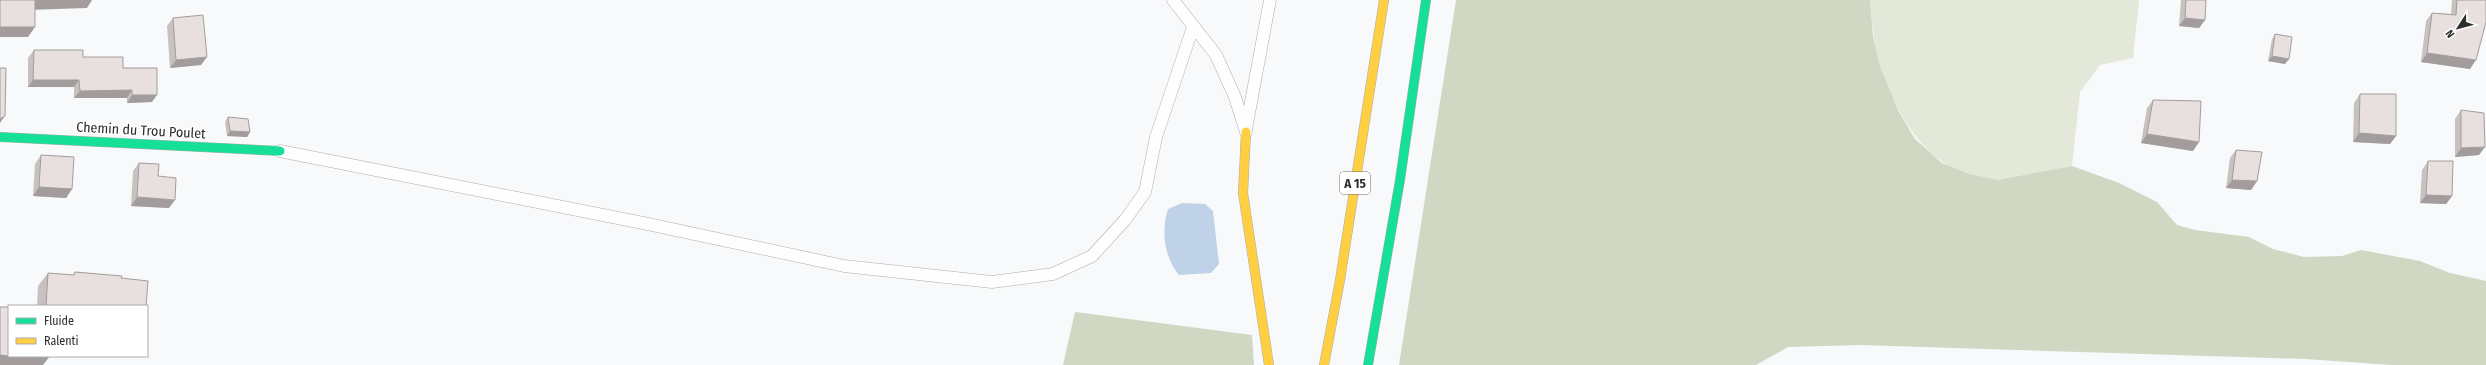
<svg xmlns="http://www.w3.org/2000/svg" width="2486" height="365" viewBox="0 0 2486 365" font-family="'Fira Sans Condensed',sans-serif">
  <style>
    .green { fill: #e3e8d8 }
    .forest { fill: #d0d7c2 }
    .water { fill: #bfd2e8 }
    .lines { fill: none; stroke-linecap: round; stroke-linejoin: round }
    .lane-casing { stroke: #acadae; stroke-width: 13 }
    .fast-casing { stroke: #acadae; stroke-width: 10 }
    .slow-casing { stroke: #acadae; stroke-width: 10 }
    .lane { stroke: #fefefe; stroke-width: 12 }
    .fast { stroke: #16e098; stroke-width: 9 }
    .slow { stroke: #ffcf43; stroke-width: 9 }
    .wall { fill: #c7c1c0 }
    .shaded-wall { fill: #a29d9c }
    .building { fill: #e7e0df; stroke: #a29d9c }
    .labels { text-anchor: middle; stroke-width: 3; stroke-linejoin: round; paint-order: stroke }
    .shield { fill: #fff; stroke: #6c6d6d; stroke-width: 1 }
    .shield-label { font-size: 13px; font-weight: bold; fill: #2d2e2e }
    .street-label { font-size: 14px; fill: #2d2e2e; stroke: #fff }
  </style>
  <rect width="100%" height="100%" fill="#f8f9fa"/>
  <path class="green" d="M1870,0H2139L2133,58L2100,65L2080,92L2072,166C2054,169 2015,180 1998,180C1942,177 1910,139 1890,91C1886,83 1882,75 1879,66C1874,44 1872,22 1870,0Z"/>
  <path class="forest" d="M1456,0H1870L1873,36L1880,67L1899,112L1915,139L1942,163L1969,174L1998,180L2072,166L2119,183L2157,202L2177,225L2195,230L2249,237L2273,249L2304,257L2342,256L2361,250L2420,261L2450,273L2486,281V365H2392L2306,359L1860,345L1788,347L1756,365H1399Z
    M1075,312L1252,335L1254,365H1063Z"/>
  <path class="water" d="M1182,203L1205,204L1213,211L1219,264L1211,273L1179,275C1164,257 1161,231 1168,209Z"/>
  <g class="lines">
    <g class="lane-casing">
      <path id="lane" d="M1173,0L1216,55L1235,97L1246,132
        M1246,129L1270,0
        M280,151L648,224L844,266L992,282L1053,274L1092,256L1125,220L1145,192L1156,137L1193,27"/>
    </g>
    <g class="fast-casing">
      <path id="fast" d="M0,137L280,151
        M1368,365L1400,180L1426,0"/>
    </g>
    <g class="slow-casing">
      <path id="slow" d="M1246,132L1243,193L1269,365
        M1324,365L1340,280L1384,0"/>
    </g>
    <use href="#lane" class="lane"/>
    <use href="#fast" class="fast"/>
    <use href="#slow" class="slow"/>
  </g>
  <path class="wall" d="M2181,0H2206L2205,20L2199,28L2179,26Z
    M2452,0H2486V24L2470,69L2421,62L2426,21L2432,13L2451,14Z
    M173,18L201,65L170,68L167,26Z
    M2275,34L2285,64L2268,61L2272,39Z
    M34,50L83,57L123,68L152,102L127,103V98H74V87H28V58Z
    M2360,94L2396,136L2390,144L2353,142L2354,103Z
    M2153,100L2193,151L2141,143L2147,108Z
    M2461,110L2479,155L2455,157V119Z
    M228,117L250,132L247,137L227,136L225,122Z
    M2236,150L2257,181L2251,190L2226,188L2230,158Z
    M41,155L72,189L66,198L33,196L35,164Z
    M2428,161L2452,196L2446,204L2420,203L2422,170Z
    M139,163L158,176L169,208L131,206L133,171Z
    M75,272L121,278L146,306H37L38,286L48,273L73,275Z"/>
  <path class="shaded-wall" d="M35,0H92L87,8L28,10Z
    M2185,18L2205,20L2199,28L2179,26Z
    M0,27H35L28,37H0Z
    M2427,53L2476,60L2470,69L2421,62Z
    M2272,56L2289,59L2285,64L2268,61Z
    M207,57L201,65L170,68L176,60Z
    M33,80H79L74,87H28Z
    M132,90L127,98H74L80,91Z
    M132,95H157L152,102L127,103Z
    M5,116L0,123V119Z
    M230,131L250,132L247,137L227,136Z
    M2359,133L2396,136L2390,144L2353,142Z
    M2147,134L2199,142L2193,151L2141,143Z
    M2485,147L2479,155L2455,157L2461,148Z
    M2232,180L2257,181L2251,190L2226,188Z
    M39,187L72,189L66,198L33,196Z
    M2426,195L2452,196L2446,204L2420,203Z
    M137,197L175,200L169,208L131,206Z
    M0,355L22,356H50L43,365H0Z"/>
  <path class="building" d="M0,0H35V27H0Z
    M2186,0H2206L2205,20L2185,18Z
    M2457,0H2486V22L2476,60L2427,53L2432,13L2456,15Z
    M203,15L207,57L176,60L173,18Z
    M2275,34L2292,37L2289,59L2272,56Z
    M34,50H83V57H123V68H157V95H132V90L80,91L79,80H33Z
    M0,68H6L5,116L0,119Z
    M2360,94H2396V136L2359,133Z
    M2153,100L2201,101L2199,142L2147,134Z
    M2461,110L2484,113L2485,147L2461,148Z
    M228,117L248,119L250,132L230,131Z
    M2236,150L2262,152L2257,181L2232,180Z
    M41,155L74,157L72,189L39,187Z
    M2428,161H2453L2452,196L2426,195Z
    M139,163L159,164L158,176L176,178L175,200L137,197Z
    M75,272L122,276L121,278L148,281L146,306H46L48,273L74,275Z
    M0,307H9V356L0,355Z
    M10,356H23V357Z"/>
  <g class="labels">
    <rect class="shield" x="1340" y="172" width="30" height="22" rx="3"/>
    <g class="shield-label">
      <text x="1355" y="188">A 15</text>
    </g>
    <g class="street-label">
      <text transform="translate(141 130) rotate(3)" y="5">Chemin du Trou Poulet</text>
    </g>
  </g>
  <rect x="8" y="305" width="140" height="52" fill="#ffffff" stroke="#ababab"/>
  <rect x="16" y="318" width="20" height="6" fill="#16e098" stroke="#ababab"/>
  <text x="44" y="325" font-size="12" fill="#2d2e2e">Fluide</text>
  <rect x="16" y="338" width="20" height="6" fill="#ffcf43" stroke="#ababab"/>
  <text x="44" y="345" font-size="12" fill="#2d2e2e">Ralenti</text>
  <g transform="translate(2458 28) rotate(234)" stroke="#ffffff" stroke-width="3" paint-order="stroke">
  <path d="M0-3L7 15L0 10L-7 15Z" fill="#2d2e2e"/>
  <text y="-6" font-size="11" font-weight="bold" text-anchor="middle" fill="#2d2e2e">N</text>
  </g>
</svg>
